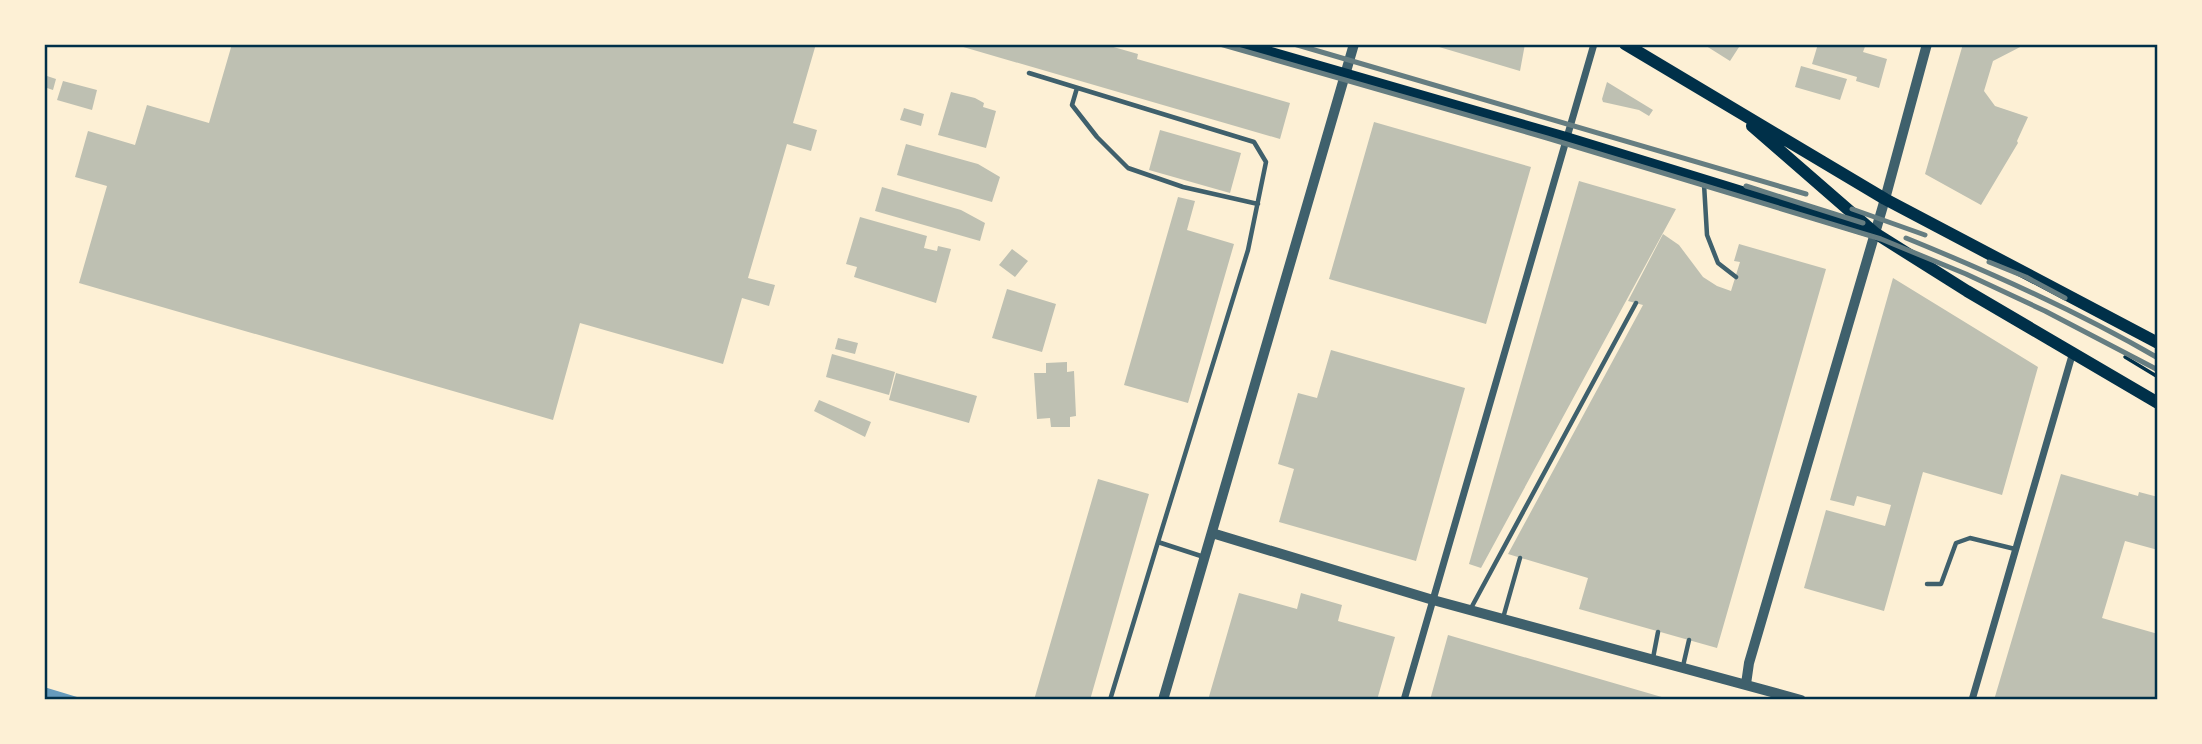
<svg xmlns="http://www.w3.org/2000/svg" width="2202" height="744" viewBox="0 0 2202 744" font-family="Rubik,sans-serif">
  <style>
    .water { fill: #669bbc }
    .building { fill: #bec0b2 }
    .lines { fill: none; stroke-linecap: round; stroke-linejoin: round }
    .path { stroke: #003049; stroke-width: 3.5 }
    .service { stroke: #3f606c; stroke-width: 4.5 }
    .minor { stroke: #3f606c; stroke-width: 7 }
    .tertiary { stroke: #3f606c; stroke-width: 10 }
    .primary { stroke: #003049; stroke-width: 12 }
    .rail { stroke: #657d81; stroke-width: 5 }
    .neatline { fill: none; stroke: #003049; stroke-width: 2.5 }
  </style>
  <rect width="100%" height="100%" fill="#fdf0d5"/>
  <path class="water" d="M44,687L87,700H44Z"/>
  <path class="building" d="M232,44H816L793,123L817,130L811,151L787,144L748,278L775,285L769,306L742,298L723,364L580,323L553,420L79,283L107,186L75,177L88,131L135,145L147,105L209,123Z
    M953,44H1103L1138,54L1137,59L1290,103L1280,139Z
    M1429,44H1525L1520,71Z
    M1703,44H1741L1730,61Z
    M1818,44H1866L1863,52L1887,59L1879,88L1856,81L1857,77L1812,64Z
    M1963,44H2026L1993,61L1984,91L1995,106L2028,117L2017,141L2018,143L1981,205L1925,174Z
    M1801,66L1847,79L1840,100L1795,87Z
    M44,75L56,79L53,90L44,87Z
    M63,81L97,90L92,110L57,100Z
    M1607,82L1653,110L1649,116L1639,110L1603,102L1602,99Z
    M951,92L975,98L984,103L983,107L996,111L986,148L938,135Z
    M904,108L924,114L921,126L900,120Z
    M1374,122L1531,167L1486,324L1329,279Z
    M1160,130L1241,153L1230,193L1149,170Z
    M906,144L978,164L1000,177L992,202L897,175Z
    M1579,181L1676,209L1481,568L1469,564Z
    M882,187L961,210L985,223L980,241L875,211Z
    M1178,197L1195,201L1187,230L1234,244L1188,403L1124,385Z
    M860,217L927,236L924,248L937,251L938,246L951,249L936,303L854,277L857,267L846,264Z
    M1663,234L1679,245L1703,277L1717,286L1731,291L1740,262L1734,261L1739,244L1826,269L1717,648L1579,609L1588,578L1508,554L1643,305L1628,301Z
    M1012,249L1028,261L1015,277L999,265Z
    M1893,278L2038,367L2002,495L1923,472L1884,611L1804,588L1826,510L1885,526L1891,505L1857,496L1854,506L1830,500Z
    M1007,289L1056,304L1042,352L992,338Z
    M838,338L858,343L855,354L835,349Z
    M1331,350L1465,388L1416,561L1279,522L1294,469L1278,464L1298,393L1317,398Z
    M832,354L895,372L889,395L826,377Z
    M1067,362V372L1074,371L1076,416L1070,417V427H1051L1050,418L1037,419L1034,373H1046V363Z
    M896,373L977,396L969,423L889,400Z
    M819,400L871,422L865,437L814,411Z
    M2061,474L2138,496L2139,492L2158,497V550L2125,541L2102,618L2158,634V700H1994Z
    M1098,479L1149,494L1130,560L1090,700H1034Z
    M1239,593L1297,609L1301,593L1342,605L1338,621L1395,637L1377,700H1208Z
    M1448,635L1672,700H1430Z"/>
  <g class="lines">
    <path class="path" d="M2125,357L2158,377"/>
    <path class="service" d="M1029,73L1254,142L1266,162L1248,250L1158,542L1204,557
      M1077,88L1072,105L1097,137L1128,168L1183,187L1258,204
      M1704,184L1707,235L1718,263L1736,277
      M1927,584H1941L1956,543L1970,538L2015,549
      M1470,610L1636,303
      M1503,618L1520,558
      M1653,658L1658,632
      M1683,666L1689,640
      M1110,700L1158,542"/>
    <path class="minor" d="M1404,700L1594,44
      M1972,700L2073,352"/>
    <path class="tertiary" d="M1212,533L1433,600L1801,700
      M1746,684L1749,663L1885,199L1927,44
      M1163,700L1354,44"/>
    <path class="primary" d="M1240,44L1566,138L1875,233
      M1625,44L1885,199L2158,343
      M1752,126L1875,233L1967,291L2158,403"/>
    <path class="rail" d="M1220,44L1547,138L1881,239L1966,274L2045,311L2158,370
      M1294,44L1806,194
      M1746,186L1863,223
      M1852,209L1925,235
      M1906,238C1992,273 2077,311 2158,358
      M1989,262L2026,277L2065,298"/>
  </g>
  <rect width="2202" height="744" fill="none" stroke="#fdf0d5" stroke-width="91"/>
  <rect x="46" y="46" width="2110" height="652" class="neatline"/>
</svg>
